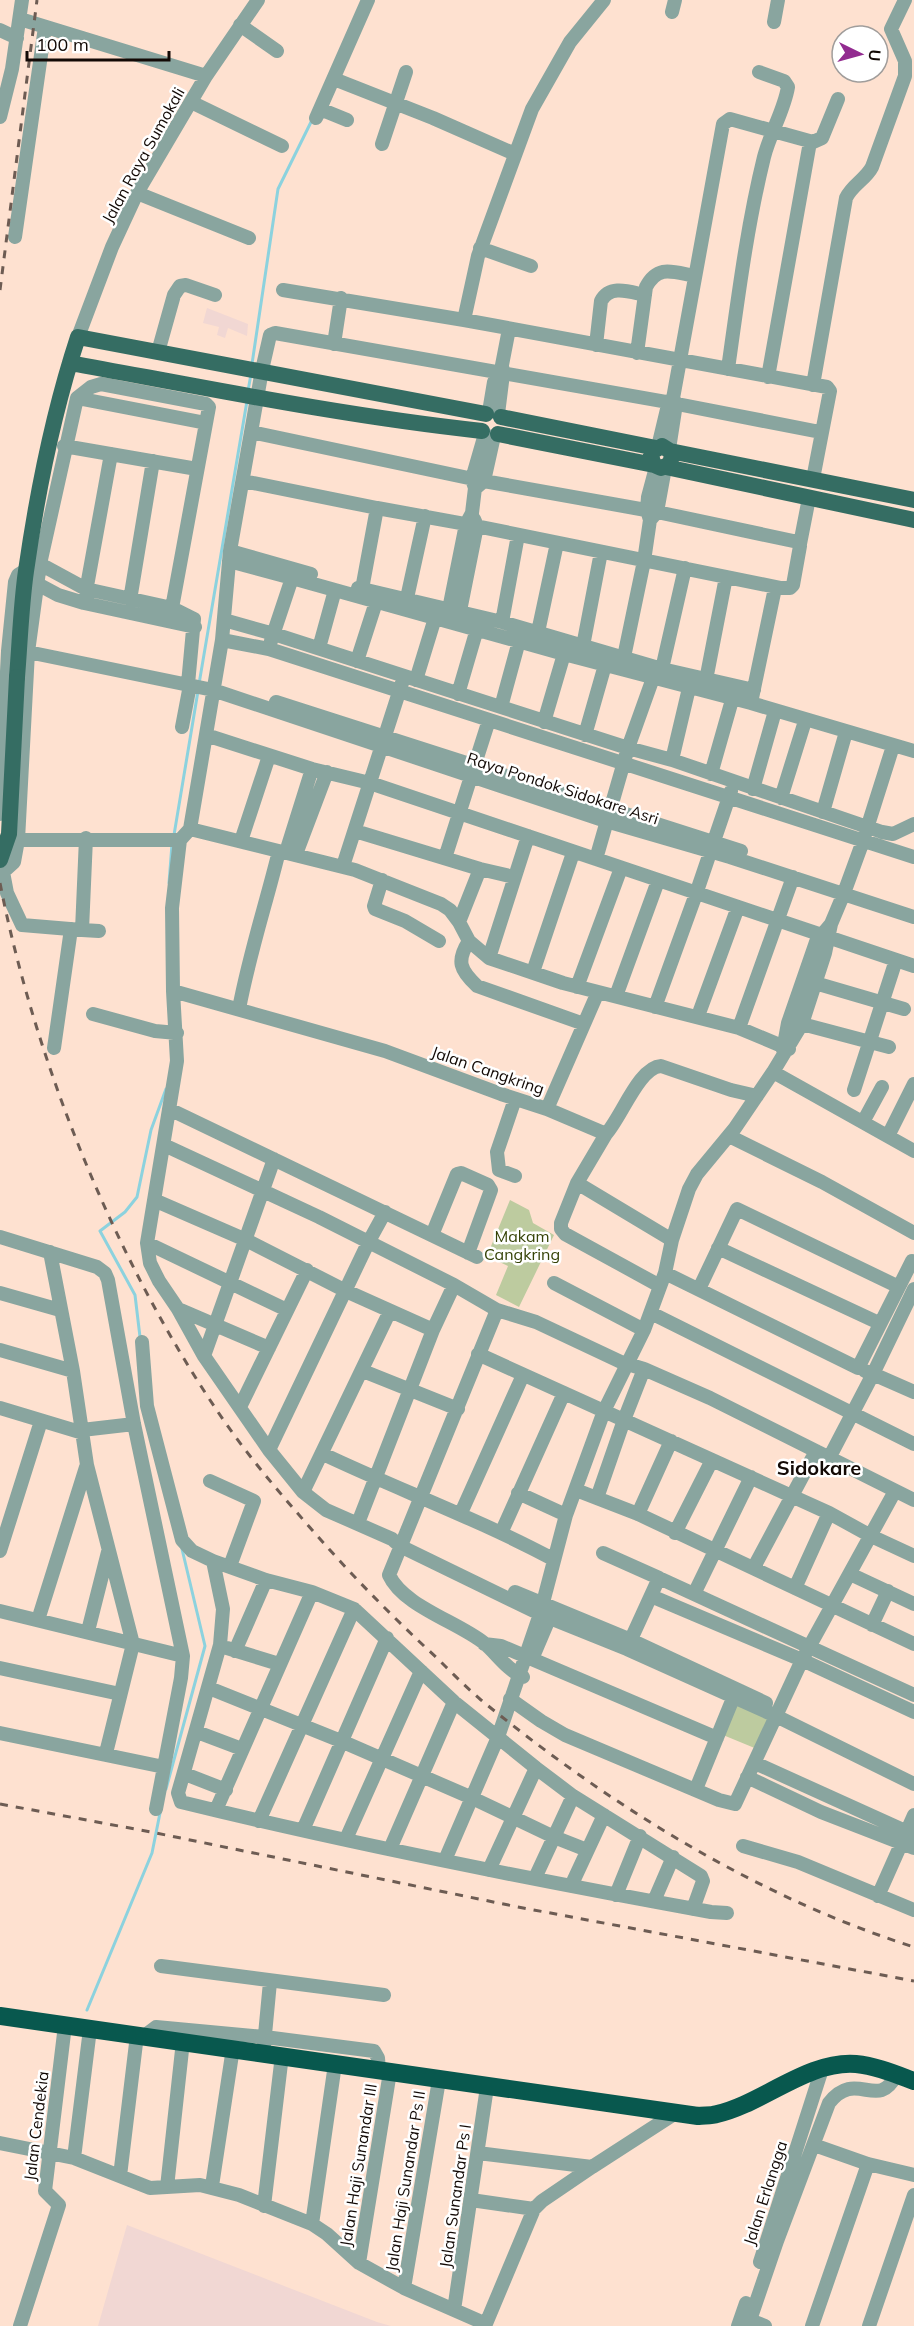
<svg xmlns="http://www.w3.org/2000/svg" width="914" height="2326" viewBox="0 0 914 2326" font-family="Mulish,sans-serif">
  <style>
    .medical { fill: #f1d7d3 }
    .green { fill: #bdcb9f }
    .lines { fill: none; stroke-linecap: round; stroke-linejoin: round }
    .stream { stroke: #8cd2de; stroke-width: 3 }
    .minor { stroke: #89a59f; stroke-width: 14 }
    .major { stroke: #356d63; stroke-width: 16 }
    .highway { stroke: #08584e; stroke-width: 18 }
    .rail { stroke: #6d5c53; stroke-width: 3; stroke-dasharray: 8 8; stroke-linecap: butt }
    .major-bridge { stroke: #356d63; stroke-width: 16 }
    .labels { text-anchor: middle; stroke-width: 5; stroke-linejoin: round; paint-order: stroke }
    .street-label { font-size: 16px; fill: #120905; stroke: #fff }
    .park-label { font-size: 16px; fill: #354206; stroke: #fff }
    .quarter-label { font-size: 20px; font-weight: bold; fill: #120905; stroke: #fff }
  </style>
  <rect width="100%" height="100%" fill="#fee1d0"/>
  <path class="medical" d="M207,308L248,324L247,336L228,328L225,338L217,335L219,327L203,323Z
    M127,2225L377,2322L391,2326H98Z"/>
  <path class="green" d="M510,1200L529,1210L533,1223L554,1235L519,1307L496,1295L508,1266L487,1256Z
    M737,1702L772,1716L757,1749L723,1735Z"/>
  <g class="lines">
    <path class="stream" d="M252,364L278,189L312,120
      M248,391L251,374
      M199,684L247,401
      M174,835L198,691
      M169,883L172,844
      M140,1337L135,1295L100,1231L125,1212L137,1197L151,1130L166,1089
      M166,1789L205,1646L182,1549
      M87,2010L152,1853L160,1813"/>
    <path class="minor" d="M672,12L675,0
      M20,19L206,76
      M774,22L778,0
      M240,25L277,51
      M0,30L17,38
      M334,79L433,118L515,154
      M191,102L282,146
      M320,109L347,120
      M0,117L12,69L22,0
      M316,118L368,0
      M382,144L406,72
      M137,193L249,238
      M15,237L45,27
      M480,248L531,266
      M283,290L464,320L827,387L830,391L813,479
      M464,320L478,256L532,109L570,42L604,0
      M78,337L112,247L137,193L206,76L258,0
      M334,344L341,298
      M596,345L601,301C610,284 630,292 645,295
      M158,352L174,295L180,286L186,285L215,295
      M637,353L646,287C658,264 673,272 695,276
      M728,369C738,298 747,226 764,157C770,133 784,111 788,87L784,81L759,72
      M768,377L810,142
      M813,385L846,198C852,185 866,179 872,167L905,76V61L891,29L905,0
      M77,398L206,423
      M489,412L494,382
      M498,414L503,374L502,365L509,329
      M822,431H815L667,402L275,333L270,335L262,370L230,551L222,640L190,829L180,840L172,908L173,991L177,1061L147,1243L150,1263L159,1281L178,1309L204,1356L269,1450L303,1492L326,1510L392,1539L400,1546L540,1614L627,1649L776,1716L914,1784
      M251,432L478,480L657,512L798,542L800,546L793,585L790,588H781L471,525L377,508L362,589
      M64,446L197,469
      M658,447L669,401
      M669,449L676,404L673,398L674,393L723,124L730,119L813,142L822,138L838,99
      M243,481L377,508
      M477,487L484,481L494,436
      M651,519L657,512L665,468
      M800,544L809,498
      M230,551L311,574
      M229,561L292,578
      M40,564L86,589L172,608L194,619L188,684
      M30,580L58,595L84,603L195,627
      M358,588L502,622L662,669L754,690
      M85,597L111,454
      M407,598L425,516
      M130,600L153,461
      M449,609L466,524L472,513L475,488L472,479L485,434
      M460,611L477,526L474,519
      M224,620L274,634L628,748L672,760L882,832L893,834L914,824
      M502,622L518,535
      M538,632L557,543
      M222,640L269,649L914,857
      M271,641L292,578L564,654L751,703L914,751
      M583,646L601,552
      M319,648L335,590
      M28,652L213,690L606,821L730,857L914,917
      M624,657L644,561L650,520L647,510L648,497L656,467
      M357,661L376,602
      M662,669L685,568
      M416,680L435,618
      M706,680L726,577
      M458,694L477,629
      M752,698L775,588
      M276,702L741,851
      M501,707L519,641
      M544,722L564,654
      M182,727L190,685
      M206,735L312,769L370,783L914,966
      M585,735L605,665
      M672,760L689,688
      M711,774L732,700
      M753,789L775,711
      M781,798L805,721
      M823,812L846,732
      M0,814L8,651L15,582L18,575L26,570
      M190,829L355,870L441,904L450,910L459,922L469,941L489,958L563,983L739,1028L789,1049
      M355,831L480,869L514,877
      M18,840H180
      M241,841L269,756
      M286,852L312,769
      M0,853L3,872L14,862L18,840L28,652L40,564L77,398L91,387L101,384L206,404L209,407L172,608
      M296,854L327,772
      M445,858L489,720
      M596,859L628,748L653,678
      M343,866L402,683
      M3,872L7,893L22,925L82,930L86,838
      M382,880L374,906L375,909L405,921L439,941
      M459,922L480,869
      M82,930L99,931
      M469,941C456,961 460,970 477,986L584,1024
      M489,958L528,836
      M533,972L573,853
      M815,983L904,1009
      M577,987L621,868
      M173,991L385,1051L501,1094L547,1109L606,1134C621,1118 639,1067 661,1066L731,1090L757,1096
      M616,996L658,881
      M655,1007L696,894L731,791
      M239,1009C249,955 266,904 279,851
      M93,1014L155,1031L177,1033
      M698,1016L738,907
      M802,1024L889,1047
      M739,1028L793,877
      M54,1048L71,929
      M783,1050L788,1023L816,942L831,924L844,893L863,841L893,746
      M773,1072L914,1151
      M854,1090L896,960
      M169,1109L477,1257
      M547,1109L598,992
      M863,1122L882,1087
      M606,1134L577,1183L561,1223V1229L565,1234L660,1286
      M729,1136L822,1182L914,1233
      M888,1136L914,1084
      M164,1145L319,1217L454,1285L497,1310L536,1322L621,1362L644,1369L710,1398L914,1500
      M515,1176L499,1170L497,1152L515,1099
      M577,1183L672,1240
      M154,1200L246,1240L346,1291L433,1330
      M432,1235L457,1174L461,1173L488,1185L491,1190L468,1253
      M0,1237L97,1267L105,1273L108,1280L134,1424L183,1656L181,1678L156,1809
      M147,1243L287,1310
      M718,1248L879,1323
      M50,1252L73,1371L87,1465L133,1644L106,1753
      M665,1273L858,1368L912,1261
      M554,1283L644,1330
      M699,1289L737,1209L899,1287
      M0,1293L60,1310
      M178,1309L269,1348
      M497,1310L389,1575C403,1606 458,1622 484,1643C497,1654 506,1669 523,1677
      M651,1313L914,1444
      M142,1342L147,1406L182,1540L192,1551L213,1561L223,1609L220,1645L178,1793L181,1802C356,1845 534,1880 711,1912L727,1913
      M0,1350L73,1371
      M478,1354L829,1513L871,1536L914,1556
      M204,1356L274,1159
      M363,1371L458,1409
      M865,1371L873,1374L914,1289
      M240,1407L307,1270
      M0,1408L83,1433
      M82,1430L134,1424
      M269,1450L368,1243L385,1212
      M323,1454C399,1490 478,1519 553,1559
      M826,1464L873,1374L914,1392
      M210,1481L254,1501L230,1566
      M576,1490L638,1514L914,1644
      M303,1492L390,1311
      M518,1493L566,1515
      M597,1498L624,1420L644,1369
      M461,1513L523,1375
      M638,1514L671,1441
      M358,1523L433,1330L454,1285
      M502,1531L564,1393
      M675,1533L712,1460
      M0,1551L41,1421
      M603,1553L659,1578
      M213,1561L266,1580L312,1592L354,1609L454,1702L536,1768L573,1796L701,1876L703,1881L693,1909
      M754,1567L816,1451
      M850,1574L914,1604
      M795,1588L829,1513
      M515,1592L631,1640L766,1703
      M694,1594L751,1477
      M651,1596L802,1660L914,1712
      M0,1611L183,1656
      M38,1620L86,1467
      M872,1625L888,1591
      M88,1631L108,1552
      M484,1644L501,1646L717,1738
      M227,1648L279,1664
      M627,1648L659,1578L914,1695
      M235,1651L266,1580
      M535,1652L552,1612
      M0,1668L120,1694
      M209,1688L341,1741L470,1797L554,1837L587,1850
      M510,1699L541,1721L565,1735L719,1800L735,1804L802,1660L895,1491
      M197,1732L242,1749
      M0,1733L164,1767
      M755,1763L914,1835
      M185,1774L226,1790
      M747,1777L821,1812L914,1848
      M696,1789L736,1691
      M216,1810L312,1592
      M259,1821L354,1609
      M303,1830L387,1638
      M346,1839L421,1671
      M743,1846L798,1862L914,1910
      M390,1849L454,1702
      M445,1860L498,1737L540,1614L566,1515L604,1411L644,1330L665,1273L672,1240L689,1189L697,1174L735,1128L773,1072L802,1024L825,953L831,924
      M489,1870L536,1768
      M535,1878L573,1796
      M571,1886L604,1815
      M616,1895L640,1836
      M878,1896L914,1815
      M654,1901L673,1857
      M161,1966L384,1995
      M144,2036L156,2027L265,2037L374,2051L378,2058L379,2070
      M264,2045L270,1982
      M0,2143L74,2158L150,2188L200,2185L239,2195L312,2224L327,2234L359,2263L404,2288L486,2324
      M814,2145L868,2164L914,2175
      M478,2153L592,2167
      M74,2158L90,2029
      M120,2176L137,2035
      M212,2186L233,2048
      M167,2187L183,2041
      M471,2200L534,2209
      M264,2206L282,2055
      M312,2224L335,2064
      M760,2262L822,2069
      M359,2263L390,2072
      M404,2288L439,2080
      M454,2310L487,2087
      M742,2317L765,2326
      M750,2320L777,2241L829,2103C856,2068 878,2112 896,2075
      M20,2326L59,2205L45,2191L65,2025
      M485,2326L534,2209L542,2201L592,2167L674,2114
      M738,2326L746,2303
      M812,2326L868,2164
      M869,2326L914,2195"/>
    <path class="major" d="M70,363C207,388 343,416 482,431
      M501,417L656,448
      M498,434L654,465
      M670,451L672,455L670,464L661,468L654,465L651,456L652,452L662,446L670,451L914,500
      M666,467L914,520
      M17,677C20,641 21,606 26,571C37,494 54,410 78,337L486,414"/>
    <path class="highway" d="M0,2016L698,2116C704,2115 711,2116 717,2114C762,2104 808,2060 856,2064C876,2066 895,2074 914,2081"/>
    <path class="rail" d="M0,290L37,0
      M0,883C35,1062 115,1260 218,1412C251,1461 290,1505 329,1549C364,1588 400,1624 438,1659C452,1673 466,1687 481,1700C608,1804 756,1897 914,1947
      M0,1804L151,1832L518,1907L914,1981"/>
    <path class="major-bridge" d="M0,860L9,834L17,677"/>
  </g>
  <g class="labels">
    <g class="street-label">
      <text transform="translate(143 155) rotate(-61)" y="6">Jalan Raya Sumokali</text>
      <text transform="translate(563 788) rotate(18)" y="6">Raya Pondok Sidokare Asri</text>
      <text transform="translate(488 1070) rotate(19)" y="6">Jalan Cangkring</text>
      <text transform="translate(36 2126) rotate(-83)" y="6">Jalan Cendekia</text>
      <text transform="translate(358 2165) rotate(-81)" y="6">Jalan Haji Sunandar III</text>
      <text transform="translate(405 2181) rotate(-81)" y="6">Jalan Haji Sunandar Ps II</text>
      <text transform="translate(765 2193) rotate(-72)" y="6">Jalan Erlangga</text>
      <text transform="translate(455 2196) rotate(-82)" y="6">Jalan Sunandar Ps I</text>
    </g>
    <g class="park-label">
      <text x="522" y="1242">Makam<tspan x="522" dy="18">Cangkring</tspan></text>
    </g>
    <g class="quarter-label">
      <text x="819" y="1475">Sidokare</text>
    </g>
  </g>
  <g transform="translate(860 54) rotate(95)"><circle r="28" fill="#ffffff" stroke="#a09d9b" stroke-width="1.5"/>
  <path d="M0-4.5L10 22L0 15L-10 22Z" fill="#922b90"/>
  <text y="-9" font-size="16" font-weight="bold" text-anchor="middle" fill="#120905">U</text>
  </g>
  <path d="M27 51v9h142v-9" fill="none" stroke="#120905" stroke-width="3"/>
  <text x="36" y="51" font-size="18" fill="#120905" stroke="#ffffff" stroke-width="4.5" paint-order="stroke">100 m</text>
</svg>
